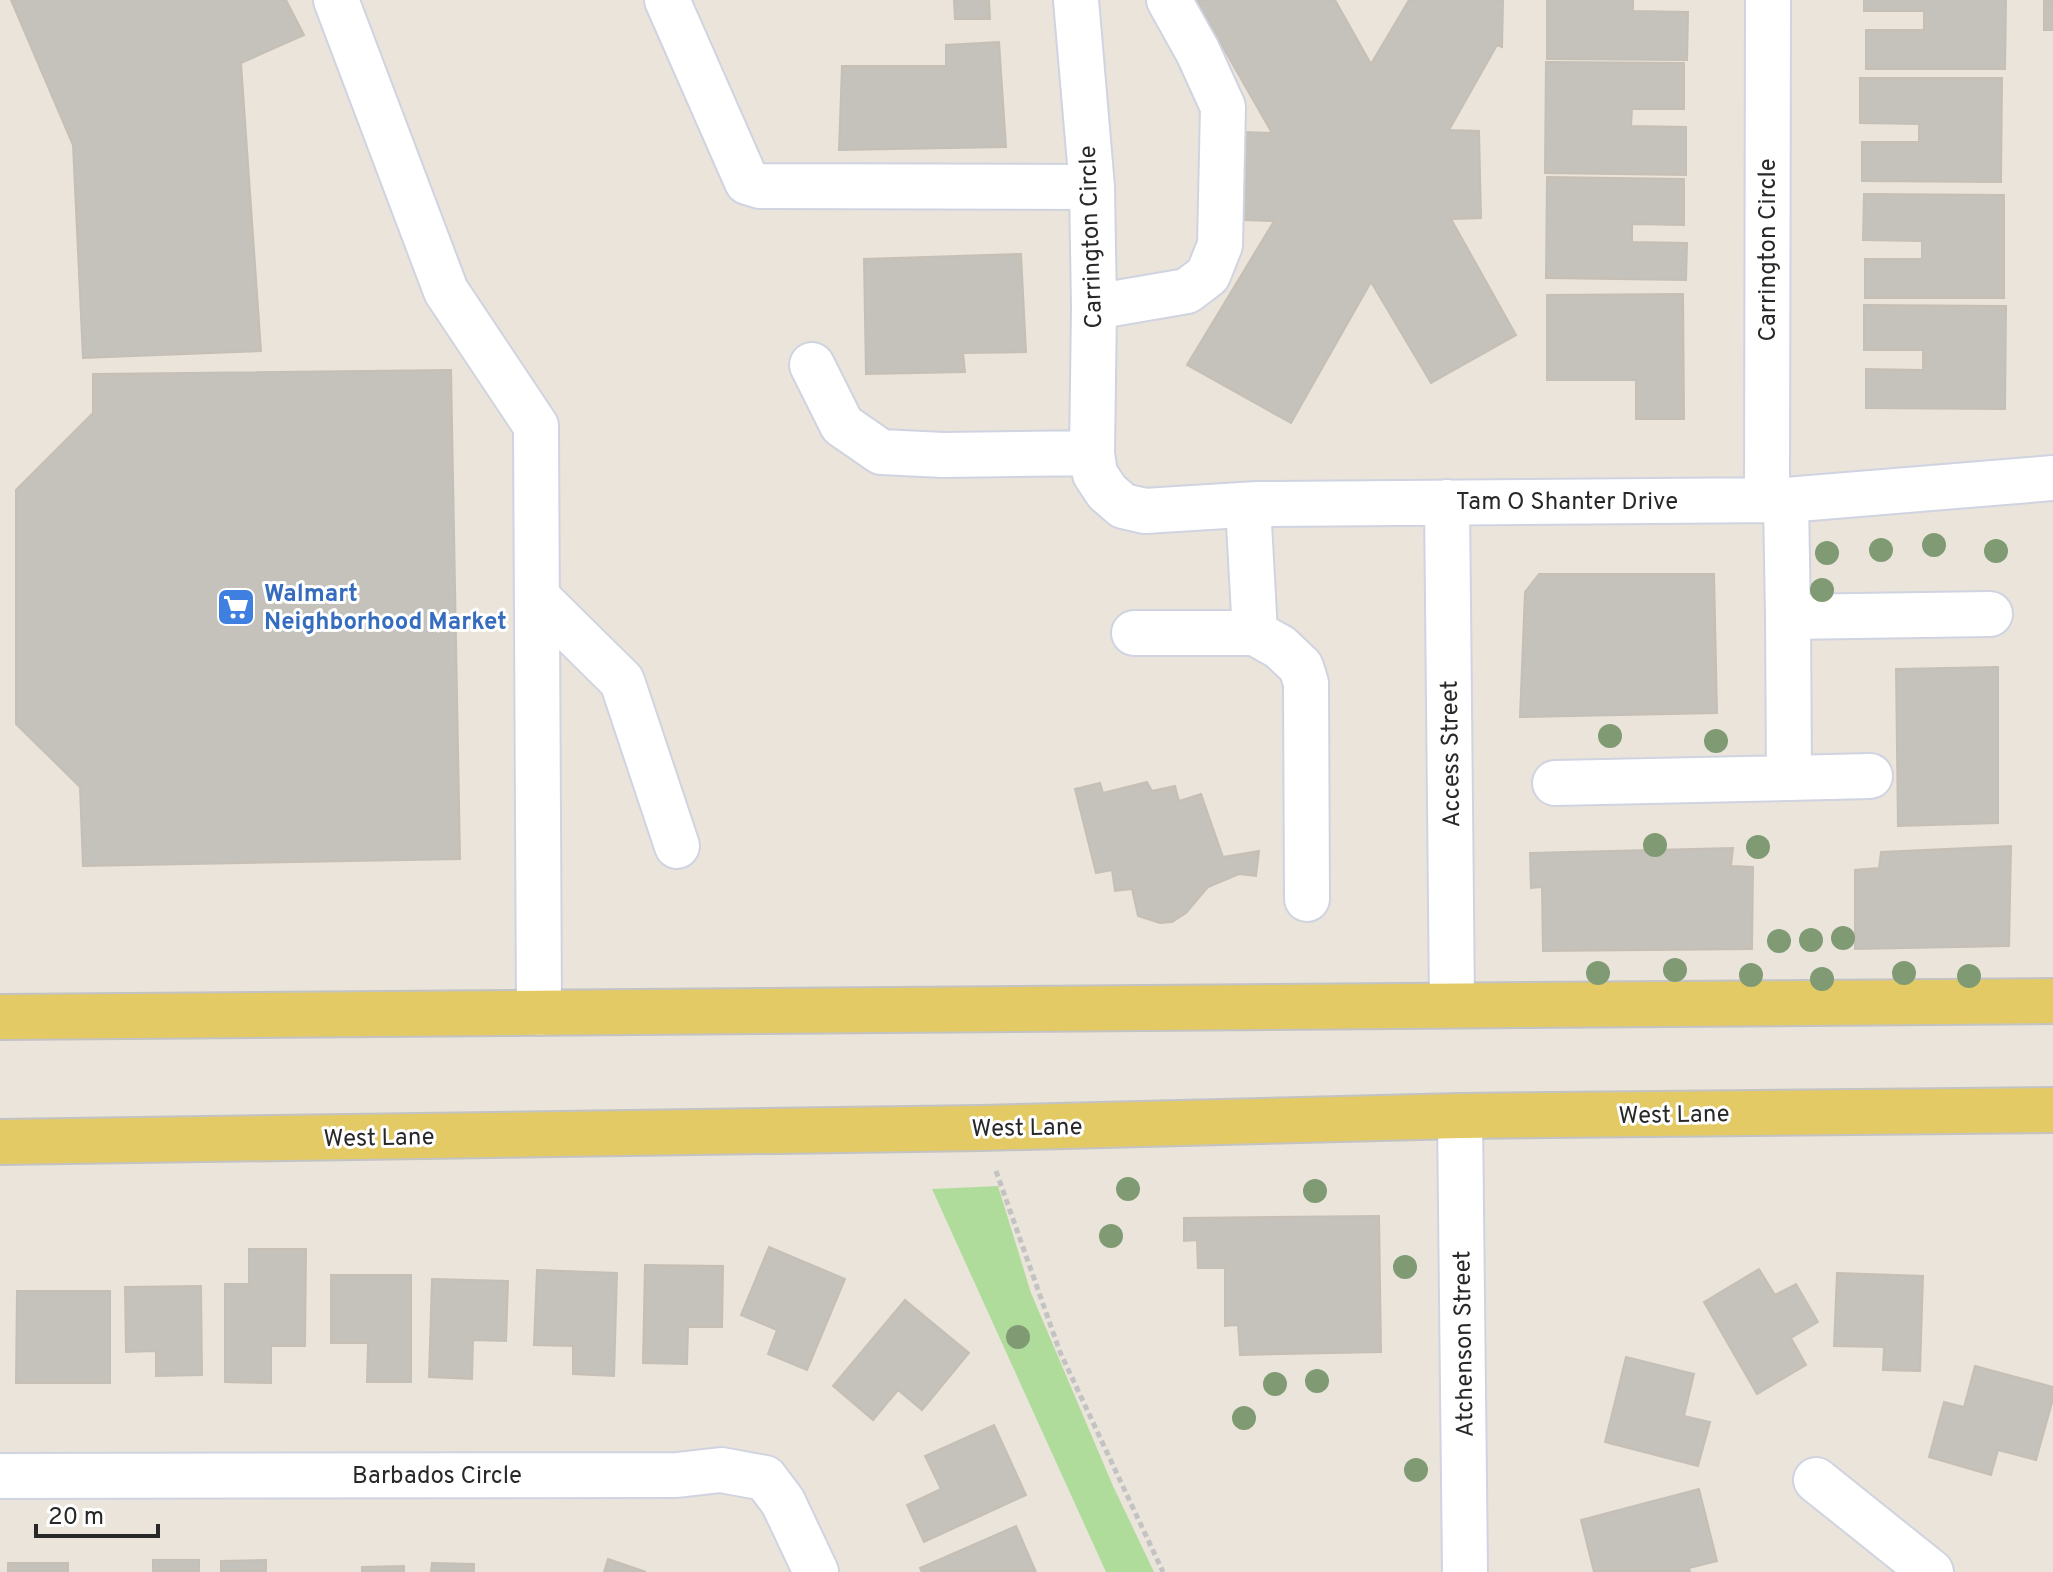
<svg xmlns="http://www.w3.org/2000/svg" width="2053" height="1572" viewBox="0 0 2053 1572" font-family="Overpass,sans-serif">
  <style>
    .green { fill: #b0dc9b }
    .building { fill: #c5c1bb; stroke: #c5bfb5; stroke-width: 2 }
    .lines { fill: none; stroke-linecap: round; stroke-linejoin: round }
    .minor-casing { stroke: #d0d3e0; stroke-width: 48 }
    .major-casing { stroke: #c3c3c3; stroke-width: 48 }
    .path { stroke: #c3c3c3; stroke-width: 5; stroke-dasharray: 6 4; stroke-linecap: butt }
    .minor { stroke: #fff; stroke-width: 44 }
    .major { stroke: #e4ca65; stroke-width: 44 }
    .tree { fill: #809b74 }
    .labels { text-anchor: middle; stroke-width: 6; stroke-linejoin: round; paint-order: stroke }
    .street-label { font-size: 24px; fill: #282828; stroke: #fff }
    .shop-label { font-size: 24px; font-weight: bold; fill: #366cbe; stroke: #fff; text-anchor: start }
  </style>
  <rect width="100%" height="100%" fill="#eae4db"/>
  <path class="green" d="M998,1186L1031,1293L1113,1486L1154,1572H1106L932,1189Z"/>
  <path class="building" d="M11,0H286L304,35L241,63L261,351L83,358L73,145Z
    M954,0H989L990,19H955Z
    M1196,0H1335L1371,64L1409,0H1503L1502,47L1497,45L1449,130L1479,131L1481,218L1451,219L1516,335L1431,383L1371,282L1291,423L1187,365L1274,221L1243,220L1241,132L1272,133Z
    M1547,0H1633V11L1688,12L1687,60L1547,59Z
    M1864,0H2006L2005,69H1866V30H1924V11H1864Z
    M2044,0H2053V30H2044Z
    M999,42L1006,147L839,150L842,66H946V45Z
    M1546,62L1684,63V109H1632L1631,126L1686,127V175L1545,173Z
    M1860,78H2002L2001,182L1862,181V142H1919V124L1860,123Z
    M1547,177L1684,179V225L1632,224V242L1687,243L1686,280L1546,278Z
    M1864,194L2004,195V298H1865V259H1922V241L1863,240Z
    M1021,254L1026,352L963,353L965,372L866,374L864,259Z
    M1683,294L1684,419H1636V380H1547V295Z
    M1864,305L2006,306L2005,409L1866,408V369L1923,370V350H1864Z
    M451,370L460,859L83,866L80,787L16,724V490L93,413V374Z
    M1539,574H1714L1717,713L1520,717L1525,592Z
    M1998,667V823L1898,826L1896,669Z
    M1147,782L1152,791L1175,786L1179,801L1201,794L1223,857L1259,851L1256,876L1239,874L1208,887L1186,913L1172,922L1160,923L1138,916L1132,889L1115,891L1112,870L1096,873L1075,789L1100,783L1103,793Z
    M2011,846L2009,946L1855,949V870L1879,868L1881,852Z
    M1733,848L1731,866L1753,867L1752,949L1543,951L1542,887L1531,888L1530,853Z
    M1379,1216L1381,1352L1240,1355L1238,1325L1225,1326V1268H1198L1197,1240L1184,1241V1218Z
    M769,1247L845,1279L807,1370L768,1354L777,1330L741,1315Z
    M249,1249H306L305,1346H271V1383L225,1382V1284H249Z
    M645,1265L723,1266L722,1327H688L687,1364L643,1363Z
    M1759,1269L1775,1295L1796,1284L1818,1322L1791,1338L1806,1365L1757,1394L1704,1302Z
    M537,1270L617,1273L614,1376L573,1374V1346L534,1345Z
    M1837,1273L1923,1276L1920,1371L1883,1370L1884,1347L1834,1346Z
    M331,1275H411V1382H367L368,1343H331Z
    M432,1279L508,1281L506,1341L473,1340L472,1379L429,1377Z
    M201,1286L202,1375L156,1376V1351L126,1352L125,1287Z
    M17,1291H110V1383H16Z
    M905,1300L969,1353L922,1410L898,1390L873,1420L833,1386Z
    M1626,1357L1694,1374L1684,1416L1710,1422L1698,1466L1605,1442Z
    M1975,1366L2053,1387V1399L2036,1460L1998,1450L1991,1475L1929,1457L1944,1402L1964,1407Z
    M994,1425L1026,1495L924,1542L907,1505L941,1489L925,1456Z
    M1699,1489L1717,1561L1689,1568L1690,1572H1594L1581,1520Z
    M1016,1526L1036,1572H922L920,1568Z
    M608,1559L646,1572H604Z
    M153,1560H199V1572H153Z
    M266,1560V1572H221V1561Z
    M8,1563H68V1572H8Z
    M432,1563L474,1564V1572H431Z
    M404,1566V1572H362V1567Z"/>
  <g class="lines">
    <g class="minor-casing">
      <path id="minor" d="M336,0L446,291L536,426L539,1013
        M667,0L747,182L760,186L1092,187
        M1076,0L1092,187L1094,307L1092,453L1095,474L1107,492L1123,506L1145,511L1257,504L1786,500L2053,478
        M1094,307L1187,291L1208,275L1220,245L1223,107L1198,52L1169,0
        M812,365L842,425L881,452L943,455L1092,453
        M1767,500L1768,0
        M1786,500L1788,617
        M1447,502L1452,1005
        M1248,505L1255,633
        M537,597L622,681L677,846
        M1134,633H1255L1280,647L1301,667L1306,683L1307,899
        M1789,778L1870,776
        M1555,783L1789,778L1788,617L1990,614
        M1460,1116L1465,1572
        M0,1476L677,1475L721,1470L765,1478L783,1502L816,1572
        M1816,1480L1931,1572"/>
    </g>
    <g class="major-casing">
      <path id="major" d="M0,1017L2053,1001
        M0,1142L981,1128L1460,1116L2053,1110"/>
    </g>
    <path class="path" d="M996,1171L1060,1352L1163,1572"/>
    <use href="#minor" class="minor"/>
    <use href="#major" class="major"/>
  </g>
  <g class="tree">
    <circle cx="1934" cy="545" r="12"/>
    <circle cx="1881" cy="550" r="12"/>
    <circle cx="1996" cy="551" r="12"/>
    <circle cx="1827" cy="553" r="12"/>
    <circle cx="1822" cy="590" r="12"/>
    <circle cx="1610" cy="736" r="12"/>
    <circle cx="1716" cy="741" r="12"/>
    <circle cx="1655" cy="845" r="12"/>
    <circle cx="1758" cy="847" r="12"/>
    <circle cx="1843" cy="938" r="12"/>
    <circle cx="1811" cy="940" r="12"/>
    <circle cx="1779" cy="941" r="12"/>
    <circle cx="1675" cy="970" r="12"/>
    <circle cx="1598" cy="973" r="12"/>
    <circle cx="1904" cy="973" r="12"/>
    <circle cx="1751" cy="975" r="12"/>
    <circle cx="1969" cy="976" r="12"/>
    <circle cx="1822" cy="979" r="12"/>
    <circle cx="1128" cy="1189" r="12"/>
    <circle cx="1315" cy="1191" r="12"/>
    <circle cx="1111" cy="1236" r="12"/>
    <circle cx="1405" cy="1267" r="12"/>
    <circle cx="1018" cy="1337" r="12"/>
    <circle cx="1317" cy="1381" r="12"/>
    <circle cx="1275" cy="1384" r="12"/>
    <circle cx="1244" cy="1418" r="12"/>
    <circle cx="1416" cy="1470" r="12"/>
  </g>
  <defs>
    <g id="supermarket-square" transform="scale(2)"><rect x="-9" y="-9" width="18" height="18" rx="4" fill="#3f7fe0" stroke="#fff"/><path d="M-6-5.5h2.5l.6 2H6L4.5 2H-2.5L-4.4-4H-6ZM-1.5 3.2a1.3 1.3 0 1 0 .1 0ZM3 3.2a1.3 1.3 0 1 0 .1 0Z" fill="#fff"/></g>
  </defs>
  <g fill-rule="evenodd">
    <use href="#supermarket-square" x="236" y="607"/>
  </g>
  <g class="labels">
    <g class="street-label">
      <text transform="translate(1090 237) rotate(-92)" y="8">Carrington Circle</text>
      <text transform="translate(1767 250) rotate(-90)" y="8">Carrington Circle</text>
      <text x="1567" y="509">Tam O Shanter Drive</text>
      <text transform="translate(1450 754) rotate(-91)" y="8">Access Street</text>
      <text transform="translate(1674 1114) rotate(-1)" y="8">West Lane</text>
      <text transform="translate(1027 1127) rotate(-1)" y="8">West Lane</text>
      <text transform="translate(379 1137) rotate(-1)" y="8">West Lane</text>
      <text transform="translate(1463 1344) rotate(-91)" y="8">Atchenson Street</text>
      <text x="437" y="1483">Barbados Circle</text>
    </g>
    <g class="shop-label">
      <text x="264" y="601">Walmart<tspan x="264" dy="28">Neighborhood Market</tspan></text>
    </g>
  </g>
  <path d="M36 1524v12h122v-12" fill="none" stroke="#282828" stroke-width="4"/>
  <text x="48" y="1524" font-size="24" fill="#282828" stroke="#ffffff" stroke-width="6" paint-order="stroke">20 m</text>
</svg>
